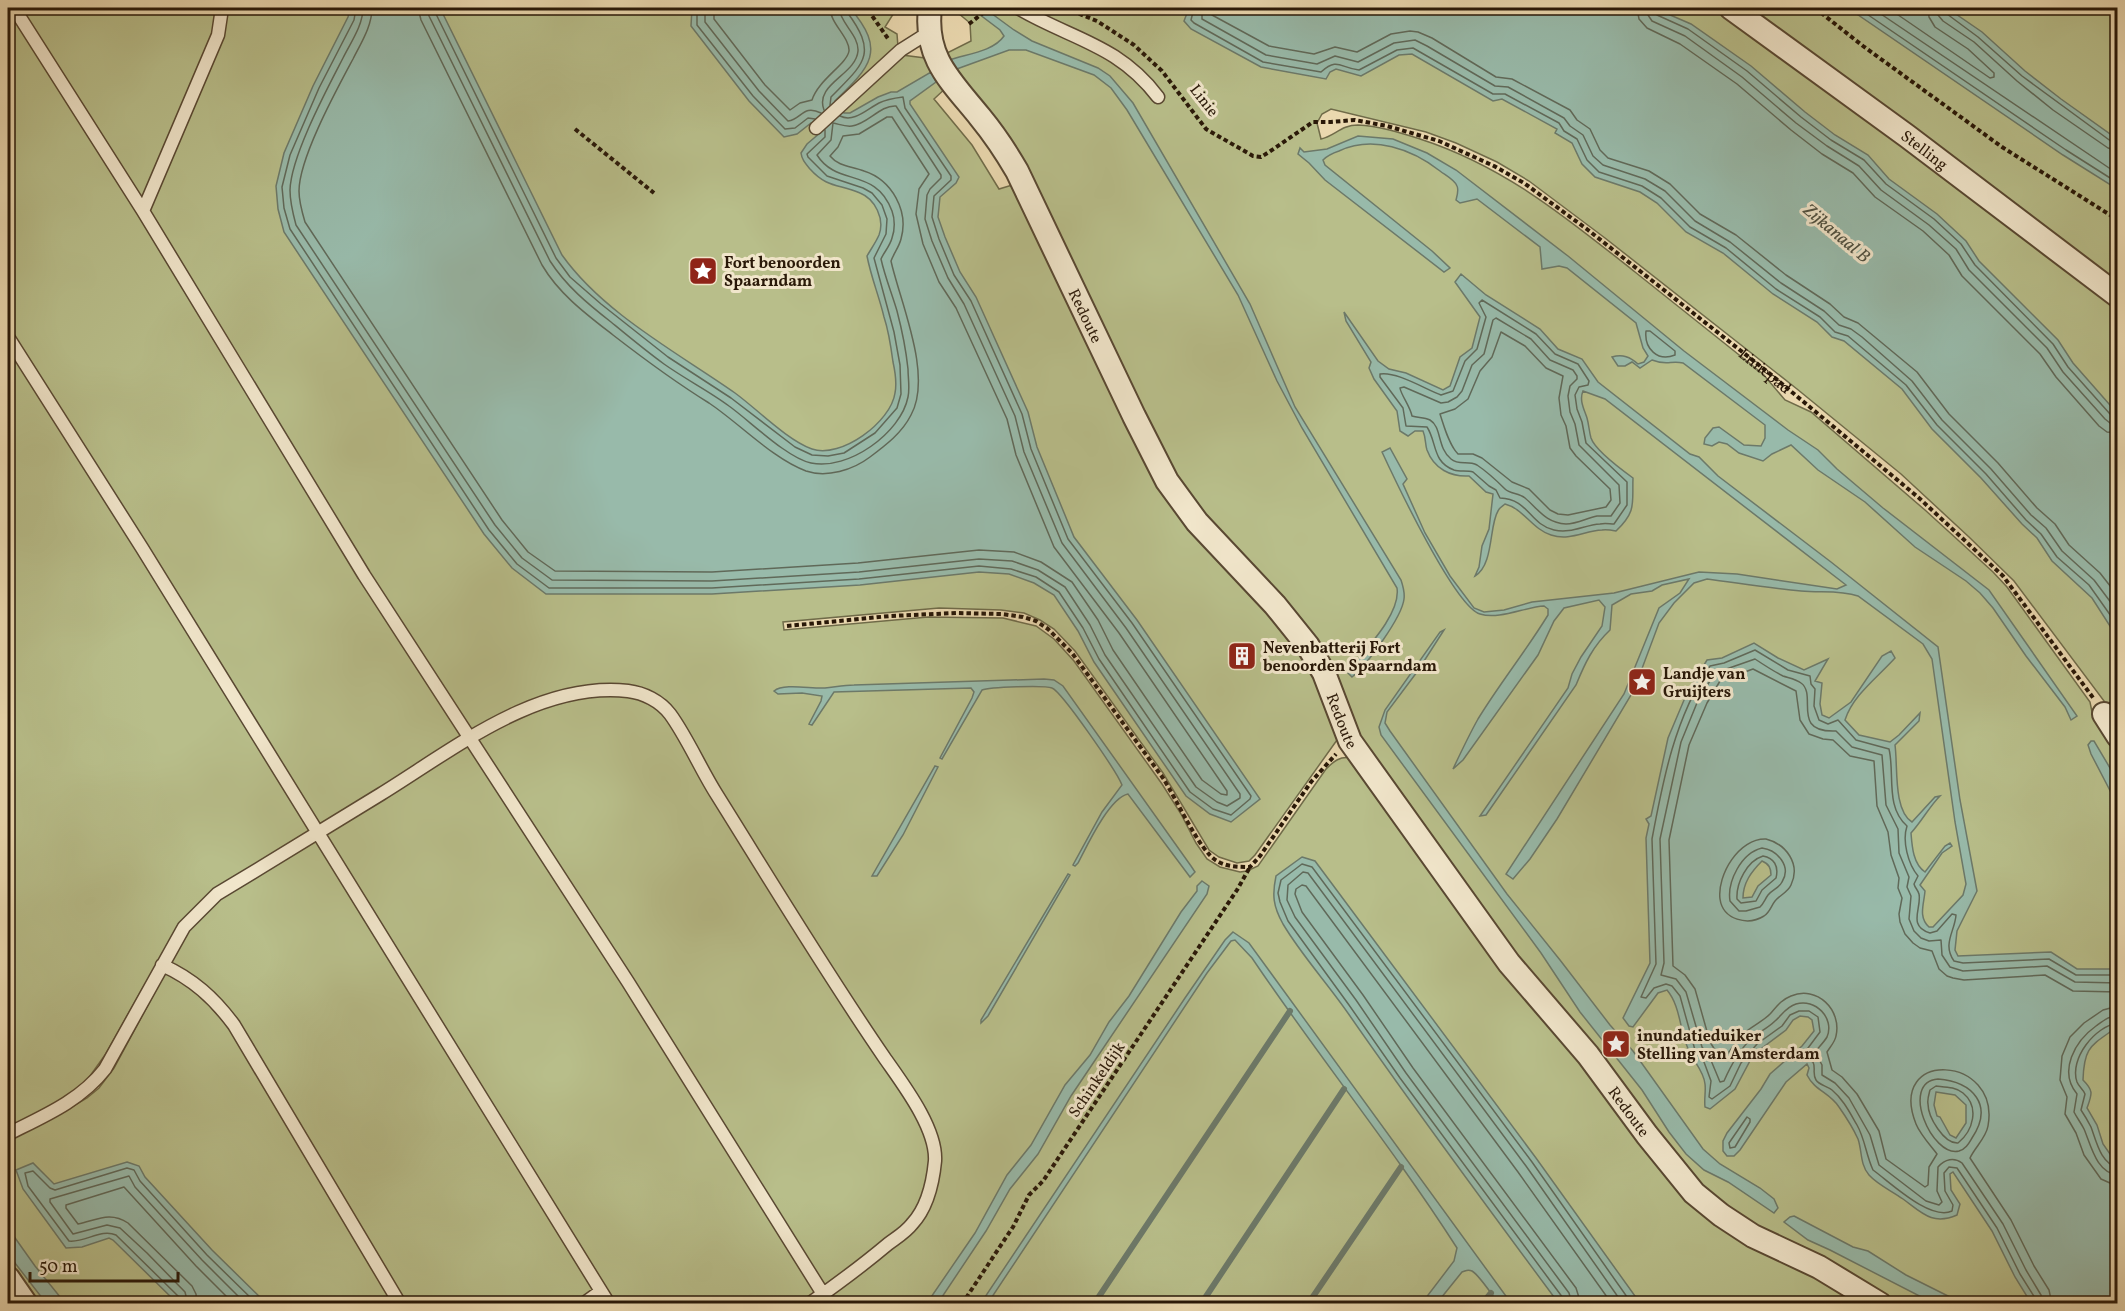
<svg xmlns="http://www.w3.org/2000/svg" width="2125" height="1311" viewBox="0 0 2125 1311" font-family="Vollkorn,serif">
  <style>
    .green { fill: #b8be8a; stroke: #706b49; stroke-width: 1.5 }
    .water { fill: #98baaa; stroke: #6c7969; stroke-width: 1.5; fill-rule: evenodd }
    .lines { fill: none; stroke-linecap: round; stroke-linejoin: round }
    .shore { stroke: #606959; stroke-width: 1.5 }
    .stream { stroke: #6c7969; stroke-width: 6 }
    .service-casing { stroke: #594832; stroke-width: 15 }
    .minor-casing { stroke: #594832; stroke-width: 26 }
    .path { stroke: #291808; stroke-width: 4; stroke-dasharray: 4.5 3; stroke-linecap: butt }
    .service { stroke: #f1e6cb; stroke-width: 12 }
    .minor { stroke: #f1e6cb; stroke-width: 22 }
    .labels { text-anchor: middle; stroke-width: 6; stroke-linejoin: round; paint-order: stroke }
    .street-label { font-size: 16px; fill: #291808; stroke: #f1e6cb }
    .poi-label { font-size: 16px; font-weight: bold; fill: #291808; stroke: #f1e6cb; text-anchor: start }
    .water-label { font-size: 18px; font-style: italic; fill: #505141; stroke: #f1e6cb }
  </style>
  <rect width="100%" height="100%" fill="#ead8af"/>
  <filter id="stains"><feTurbulence type="fractalNoise" baseFrequency=".00333" numOctaves="4"/><feColorMatrix values="0 0 0 0 .2 0 0 0 0 .09 0 0 0 0 .02 0 0 0 .5 -.17"/></filter>
  <radialGradient id="worn" r=".72"><stop offset=".6" stop-color="#630" stop-opacity="0"/><stop offset="1" stop-color="#630" stop-opacity=".3"/></radialGradient>
  <path class="green" d="M8,8H897L885,27L897,34L898,47L902,55L925,58L948,86L934,99L972,145L999,189L1019,183L1152,464L1308,656L1336,734L1337,740L1255,855L1249,861L1237,863L1219,857L1209,850L1163,773L1075,651L1054,629L1040,620L1024,613L1001,610L939,608L783,622L784,630L928,617L1003,618L1036,626L1054,639L1074,661L1162,784L1181,814L1196,843L1207,859L1220,867L1240,872L1247,871L1258,866L1326,769C1334,761 1340,756 1351,758L1680,1187L1872,1303L34,1304L8,1268V1140L60,1114L87,1098L99,1088L114,1068L156,990L145,984L105,1055L85,1083L58,1103L8,1127Z
    M952,8H1010L1035,22L1104,53L1134,76L1159,101L1162,96C1129,50 1076,31 1027,8H1723L1919,152L2117,303L2118,697L2107,705L2014,581L1969,537L1901,474L1797,389L1605,238L1529,181L1497,162L1456,143L1426,132L1331,109L1322,114L1317,123L1321,139C1335,136 1341,125 1358,125C1379,126 1401,133 1420,139C1504,166 1567,218 1635,272C1678,306 1720,340 1763,374L1785,400L1811,412L1925,510L1993,572L2007,587L2090,702L2092,712L2118,750L2117,1303H1888L1841,1274L1762,1235L1730,1216L1704,1196L1692,1184L1643,1124L1587,1047L1507,953L1374,766L1353,733L1332,680L1309,639L1199,518L1178,490L1148,435L1029,182L998,133L954,78L941,56L971,41L970,23Z
    M1740,8H2117V289Z"/>
  <path class="water" d="M350,8H440L562,255C603,313 678,353 735,393C757,409 787,440 812,449C841,459 891,422 895,393C897,383 895,371 893,362C891,347 889,332 884,317C879,296 871,277 867,256C871,249 876,242 879,235C885,219 875,199 860,193C839,184 827,188 810,169C805,163 802,160 801,153L807,144L820,133L811,123L797,134L784,137L749,101L691,26L692,8H850C887,51 870,67 835,101L844,113H850L878,97L891,92H897L931,72L936,82L910,101V104L959,177L956,183L940,197L938,217L945,237L960,272L976,297L1028,412L1037,447L1074,537L1137,620L1260,799L1231,822L1210,814L1186,796L1094,662L1078,631L1054,595L1034,583L1009,574L979,572L860,585L712,594H546L512,568L484,534L284,232L278,209L276,186L284,153L313,86L348,17Z
    M971,8H984L1014,30L1032,41L1098,68L1110,76L1133,103L1250,304L1295,407L1401,580C1403,586 1405,592 1404,599C1402,617 1367,665 1352,677L1348,673L1349,670C1365,650 1401,614 1397,588L1302,428L1277,381L1238,295L1127,110L1111,88L1094,75L1026,50H1009L954,70L949,60C966,54 993,52 1004,36L1000,30Z
    M1189,8H1654L1691,24L1751,66L1805,112L1835,135L1868,155L1889,179L1937,214L1966,241L1979,261L2058,340L2073,363L2117,413V637L2092,598L2052,561L2037,538L2022,524L1981,478L1932,429L1902,389L1844,341L1832,337L1817,322L1773,294L1723,253L1686,232L1657,203L1640,192L1595,177L1582,164L1572,143L1555,133L1557,129L1502,99L1493,101L1412,54L1399,55L1361,76L1336,69L1330,72L1326,79L1261,67L1191,29L1184,21Z
    M1848,8H1947L1982,32L2025,71L2061,99L2117,139V189L2063,155Z
    M1358,136L1393,139L1427,153L1456,170L1568,256L1684,351L1788,430L1818,450L1837,469L1883,508L1989,590L2077,716L2071,720L2065,707L2026,656L1993,608L1980,593L1966,581L1915,547L1865,502L1818,470L1791,445L1772,454L1763,461L1739,453L1727,444L1719,442L1712,446L1704,444L1705,438L1713,428L1719,427L1744,445L1761,446L1765,438V425L1683,363C1671,360 1667,366 1652,360L1640,368L1632,362L1625,366H1618L1612,357C1623,354 1630,357 1638,364L1644,362L1648,356L1643,348L1636,323L1567,268L1559,266L1542,269L1540,247L1477,199L1460,203L1456,200C1457,196 1459,190 1457,186C1455,180 1445,175 1440,171C1412,149 1373,135 1339,151C1333,153 1328,155 1323,160L1325,165L1432,251L1450,268L1444,272L1325,180L1309,163L1298,154L1300,148L1304,152L1327,149Z
    M1461,274L1486,295L1540,329L1558,349L1582,359L1598,382L1690,454L1699,457L1718,476L1831,562L1938,647L1960,800L1977,891L1957,931L1955,950L1958,956L2051,952L2077,969H2117V1027C2091,1046 2084,1046 2083,1080C2094,1091 2092,1094 2087,1108L2097,1125L2103,1144L2117,1164V1303L2070,1304L2058,1301L2057,1303H2031L2015,1277L1992,1231L1953,1172L1950,1174L1951,1190L1960,1204L1957,1215C1932,1226 1921,1212 1903,1199C1892,1191 1878,1185 1869,1175C1860,1165 1862,1150 1858,1139C1853,1128 1846,1117 1839,1107C1829,1092 1815,1091 1807,1075L1809,1068L1807,1064L1786,1082L1740,1150L1734,1156H1727L1723,1151V1141L1727,1133L1761,1089L1770,1074L1802,1046L1814,1031L1812,1020L1808,1017L1800,1016L1793,1020L1786,1030L1762,1048L1751,1059L1735,1089L1710,1109L1705,1107C1704,1099 1706,1091 1705,1084C1704,1073 1696,1064 1691,1055C1679,1034 1682,1008 1667,990L1658,993L1633,1027L1629,1026L1623,1018L1650,963L1646,838L1649,824L1646,819L1651,816L1668,738L1687,693L1707,660L1722,658L1754,643L1778,658L1804,670L1828,659L1815,681L1822,683L1820,704L1822,715L1829,718L1851,702L1882,656L1891,651L1895,658C1878,677 1853,695 1845,720L1859,735L1890,742L1899,735L1920,713L1919,721L1895,745C1898,766 1893,810 1912,822L1935,797L1940,796C1929,807 1922,821 1911,833C1912,846 1913,864 1925,872L1945,846L1950,843L1952,846L1942,853L1920,885L1925,891C1924,904 1918,917 1929,927H1933L1963,895L1966,884L1955,822L1932,659L1923,644L1858,596C1840,590 1820,593 1801,591C1770,588 1738,583 1707,579L1694,583L1674,603L1659,623L1634,690L1557,819L1530,859L1513,879L1506,874L1624,694L1659,608L1680,593L1689,579L1662,585L1652,591L1631,594L1612,605L1610,630C1593,646 1585,663 1576,685L1486,815L1480,816L1568,688L1572,674L1581,657L1602,626L1605,607L1599,600L1564,608L1554,621L1538,655L1463,760L1453,769C1461,752 1469,735 1478,719C1500,683 1526,651 1548,615V609L1544,606C1525,607 1499,620 1480,614C1455,607 1395,480 1382,452L1390,448L1407,479L1403,484L1425,533L1450,576L1474,608L1484,612L1504,610L1532,602L1614,593L1699,572L1737,574L1837,589L1846,585L1605,399L1583,391C1579,400 1584,409 1587,418C1589,425 1589,431 1591,438C1595,450 1622,470 1633,478C1632,503 1637,511 1616,531C1611,530 1606,529 1602,530C1584,531 1570,541 1551,535C1532,529 1524,509 1505,504C1503,506 1499,508 1498,511C1489,525 1494,565 1475,576L1479,567L1482,546L1489,529L1493,494L1486,492L1469,476C1451,477 1434,469 1427,450C1425,444 1426,438 1423,431H1415L1408,436L1400,431L1397,411L1374,379L1369,368L1371,362L1346,321L1344,312L1378,361L1389,369L1406,373L1443,390L1450,386L1460,357L1472,348L1480,317L1455,282ZM1762,861C1769,864 1771,868 1771,875L1758,886L1752,897L1743,898C1743,883 1751,872 1762,861ZM1936,1092L1955,1095L1966,1105V1123L1956,1138L1950,1135L1940,1117L1937,1116L1934,1105Z
    M1444,630L1417,672L1387,712L1385,723L1390,731L1507,894L1560,960L1610,1025L1633,1051L1703,1149L1720,1164L1760,1188L1774,1199L1778,1208L1774,1213L1728,1182L1704,1170L1686,1154L1669,1132L1642,1090L1580,1012L1541,953L1381,735L1379,727L1385,710L1440,632Z
    M1044,679L1054,680L1063,686L1191,866L1195,872L1190,877L1128,794C1109,798 1087,846 1078,863L1075,866L1073,865L1102,812L1122,785C1117,772 1062,692 1052,688C1045,685 989,687 982,690L942,759L940,758L972,698L974,692L971,688L834,692L812,725L809,724L821,701L822,696L802,693L778,694L774,691C784,683 811,689 825,688C835,687 844,685 854,685Z
    M2091,741H2094L2113,773L2117,784V804L2091,754L2088,745Z
    M935,766L938,767L903,835L877,876H872Z
    M1302,857L1315,861L1536,1158L1640,1303H1560L1554,1297C1485,1204 1416,1111 1350,1016C1329,985 1302,956 1283,924C1273,906 1272,895 1276,876Z
    M1068,874L1070,875L988,1016L981,1023V1020Z
    M1202,881L1209,886L1207,894L1071,1096L1038,1154L1010,1189L986,1231L938,1303H927L975,1233L1007,1175L1031,1145L1065,1085L1090,1055L1109,1022L1129,996L1181,912L1197,891V886Z
    M1233,932L1249,943L1511,1303H1498C1493,1296 1479,1275 1472,1271C1467,1269 1466,1271 1462,1272L1437,1303H1422L1454,1261L1457,1248C1393,1148 1318,1056 1252,958L1235,940L1231,941L1207,973L988,1303H981L1185,998L1225,940Z
    M127,1162L139,1166L145,1177L212,1250L266,1303H177L113,1240L109,1238L82,1247L66,1248L23,1189L16,1170L33,1163L54,1184Z
    M1794,1216L1853,1247L1868,1251L1906,1275L1962,1303H1933L1830,1250L1808,1240L1784,1222L1790,1217Z
    M8,1228L35,1266L65,1303H46L8,1254Z"/>
  <g class="lines">
    <path class="shore" d="M356,8L354,20L319,88L290,155L282,187L284,208L290,229L489,530L517,564L549,588H712L859,579L979,566L1011,569L1036,577L1059,592L1083,628L1099,659L1190,792L1213,809L1231,815L1250,799L1251,796L1132,623L1068,539L1031,449L1022,414L971,301L954,275L939,239L932,217L934,196L951,180V176L905,108L903,97C895,98 887,99 879,103C867,109 854,123 840,116
      M363,8C363,25 351,42 343,58C327,89 291,156 290,190C290,202 293,214 296,225L495,525L522,558L552,580L712,581L859,572L979,559L1012,561L1038,570L1065,587L1090,625L1105,655L1196,787L1217,802L1227,806L1240,798V794L1126,628L1062,543L1024,452L1015,416L964,304L948,278L932,241L925,219L927,195L930,189L941,178V175L896,106C880,105 868,124 852,126C845,127 839,124 833,123L831,140L817,155C837,187 876,167 892,211C895,219 895,230 892,238C890,246 884,252 881,259C885,277 892,294 897,311C902,330 906,350 908,369C908,378 910,388 908,397C901,433 848,471 811,463C787,458 750,421 729,406C709,391 685,379 664,364C646,351 628,336 611,322C588,304 566,286 550,261L429,16L427,8
      M372,8C372,26 361,43 353,59C337,89 299,158 299,191C299,202 302,212 305,222L502,520L528,552L555,571L712,572L858,563L979,550L1014,552L1041,562L1072,582L1098,620L1113,650L1202,780L1221,794L1227,795V791L1119,633L1054,547L1016,455L1007,419L956,308L939,282L923,244L916,214L919,189L929,174L892,117H887L859,134L843,136L838,147L830,156C839,167 852,166 864,171C892,180 909,211 901,239C899,247 894,253 891,261C900,302 933,375 911,415C902,433 886,445 870,457C853,470 827,478 806,471C773,459 739,423 709,403C675,382 644,359 613,335C586,314 559,294 542,265L421,20L418,8
      M435,8V12L556,258L570,277L601,304L668,357L731,398L795,447L812,455L828,456L844,453L875,433L897,408L901,394L900,365L894,332L874,258L886,234L887,219L882,205L872,193L863,188L827,176L808,157L807,154L825,137V130
      M697,8V25L753,96L785,129L795,128L808,118L815,119
      M705,8V22L759,91L788,121C802,119 803,104 821,113
      M714,8V19L765,85L790,110L800,103L812,100C818,80 847,64 849,51C850,38 830,23 830,8
      M1194,8L1191,20L1194,23L1263,62L1321,72C1338,57 1340,68 1359,70L1397,50L1413,48L1493,94H1505L1559,123L1564,131L1577,139L1587,160L1599,172L1642,186L1661,198L1690,227L1726,248L1776,289L1820,317L1835,332L1848,336L1906,385L1937,425L1986,474L2026,520L2041,534L2057,557L2089,585L2118,626
      M1202,8V19L1266,55L1317,64L1335,56L1358,62L1394,43L1415,40L1427,46L1495,86L1508,87L1564,118L1570,126L1583,135L1593,156L1603,165L1645,179L1665,191L1695,221L1730,242L1781,283L1824,311L1839,325L1851,329L1862,337L1912,381L1942,420L1991,469L2031,515L2046,528L2062,551L2094,580L2118,612
      M1211,8L1212,15L1269,46L1314,54L1335,47L1357,52L1391,34L1410,31L1418,32L1432,38L1496,77L1512,79L1570,110L1577,120L1590,129L1600,150L1608,158L1649,171L1670,184L1700,214L1736,235L1786,275L1830,304L1844,317L1858,323L1917,372L1949,414L1998,463L2037,508L2055,524L2069,545L2100,573L2118,596
      M1637,8L1639,19L1647,28L1680,44L1737,84L1791,130L1822,154L1853,173L1875,197L1923,231L1949,255L1962,276L2040,354L2056,377L2099,426L2107,432L2118,433
      M1646,8L1648,15L1652,21L1685,36L1742,77L1796,123L1827,146L1859,166L1881,190L1929,225L1956,249L1969,270L2047,348L2063,372L2105,419L2110,423L2118,424
      M1654,8L1657,15L1688,29L1747,71L1801,117L1831,140L1864,160L1886,184L1934,219L1961,244L1975,265L2053,344L2068,367L2110,414L2118,417
      M1858,8L2066,150L2118,183
      M1872,8L2118,174
      M1888,8L1990,78L1994,77V73L1968,49L1935,27L1929,17L1928,8
      M1937,8L1938,15L1943,21L1974,42L2017,81L2053,110L2108,148L2118,151
      M1944,8L1947,14L1978,37L2022,76L2112,142L2118,143
      M830,105L831,97C863,64 879,55 847,12L846,8
      M824,110C814,84 856,75 858,51C859,35 840,23 839,8
      M1482,300L1536,334L1555,354L1578,364L1589,381L1588,385L1579,387L1575,395L1577,409L1582,422L1586,443L1627,482V505L1614,524C1610,524 1605,523 1600,524C1584,525 1571,534 1554,530C1529,524 1529,499 1500,498L1496,490L1489,486L1473,472C1467,470 1460,472 1454,470C1432,462 1437,442 1427,427L1406,426L1403,408L1380,377V374C1396,371 1425,389 1441,395L1453,391L1465,361L1477,349L1486,317L1479,303Z
      M1496,318L1531,339L1550,360L1573,370L1577,376V379L1570,386L1568,396L1570,412L1575,424L1579,445L1619,485L1620,503L1611,516C1607,516 1602,516 1597,516C1587,518 1577,524 1566,524C1546,523 1539,510 1525,498C1519,493 1510,494 1505,489C1497,481 1486,471 1477,465C1468,460 1459,466 1451,459C1437,448 1442,427 1430,420C1424,417 1418,418 1412,416C1410,406 1401,395 1400,388L1404,387L1441,403L1448,402L1457,397L1462,391L1472,365L1484,354L1493,320Z
      M1646,331H1650L1675,351V355C1658,362 1644,349 1646,331Z
      M1501,332L1525,346L1546,368L1563,376L1559,398L1561,415L1566,426L1570,448L1576,456L1610,489L1611,500L1606,507L1568,515L1558,514L1550,510L1529,489L1512,482L1482,458L1473,454H1458C1449,445 1444,426 1440,414L1455,409L1468,399L1480,371L1492,357Z
      M1766,839C1786,844 1801,864 1791,885C1788,892 1780,895 1775,901C1771,906 1770,912 1764,916C1748,926 1723,920 1720,899C1717,875 1739,838 1766,839Z
      M1762,848C1777,850 1792,866 1782,882C1779,888 1772,890 1768,895C1765,899 1764,903 1760,907L1746,911H1739L1730,901C1727,882 1741,853 1762,848Z
      M1763,856C1774,858 1779,866 1776,878L1762,890L1756,901L1741,903L1737,899C1736,883 1747,861 1763,856Z
      M2118,1006L2103,1010L2084,1023L2070,1037L2062,1056L2060,1080L2067,1097L2065,1114L2076,1133L2084,1155L2101,1179L2110,1183L2118,1184
      M2118,1015C2109,1016 2103,1021 2096,1026C2075,1041 2058,1071 2077,1094L2074,1112C2077,1118 2081,1123 2084,1129C2091,1145 2096,1173 2118,1175
      M2118,1023C2095,1026 2069,1059 2077,1082C2079,1087 2083,1089 2085,1094L2081,1110C2085,1116 2088,1121 2091,1127C2096,1140 2101,1165 2118,1167
      M1938,1079C1973,1082 1994,1105 1972,1138C1969,1143 1966,1149 1959,1151C1932,1158 1899,1082 1938,1079Z
      M1936,1086C1945,1087 1956,1087 1963,1093C1980,1107 1973,1131 1958,1143C1944,1144 1928,1117 1928,1104C1927,1100 1929,1094 1930,1090Z
      M1747,1117L1750,1119V1122L1735,1147L1730,1148L1729,1143Z
      M181,1304L179,1297L116,1235C101,1228 85,1243 69,1241L28,1186L25,1173L33,1171L50,1188L55,1190L127,1168L134,1170L140,1181L207,1255L257,1304
      M188,1304L185,1292L147,1253L120,1228L107,1225L73,1234L50,1202V1199L129,1176L135,1187L202,1260L246,1304
      M197,1304L196,1294L192,1286L128,1223C110,1211 97,1220 78,1224L66,1208V1205L124,1187L196,1266L234,1304
      M1564,1304L1563,1298L1400,1078L1349,1005L1288,921L1280,902L1278,893L1281,880L1302,864L1312,867L1532,1162L1632,1304
      M1572,1304L1569,1293L1406,1073L1356,1000L1295,917L1287,900L1288,885L1303,872L1308,873L1526,1166L1623,1304
      M1581,1304L1576,1288L1413,1068L1363,995L1302,912L1295,894L1296,889L1302,885L1306,886L1518,1172L1612,1304
      M2035,1304V1298L2020,1274L1997,1228L1957,1168L1949,1167L1944,1173L1945,1191L1953,1205L1952,1211C1930,1221 1891,1183 1873,1170C1866,1155 1865,1139 1857,1125C1850,1113 1843,1099 1832,1090C1827,1086 1819,1085 1816,1080C1812,1074 1816,1068 1813,1062L1802,1056L1820,1032L1818,1017L1809,1011H1799L1790,1015L1782,1026L1757,1044L1741,1063L1730,1086L1712,1099L1709,1097L1711,1081L1704,1062L1695,1050L1680,996L1672,986L1666,984L1654,988L1646,998L1641,997L1656,964L1652,839C1663,780 1675,717 1710,666L1724,663L1755,650L1788,670L1810,676L1811,684L1815,689L1814,706L1819,720L1828,724L1838,720L1856,740L1889,749C1895,774 1885,807 1907,826C1902,841 1908,864 1918,876L1914,884C1915,888 1918,890 1919,894C1922,908 1907,926 1930,933L1937,931L1952,914L1956,915C1955,931 1942,944 1954,961L1963,963L2049,959L2076,975H2118
      M2043,1304L2041,1295L2026,1270L2003,1224L1962,1163C1954,1157 1945,1159 1938,1167L1937,1191L1942,1202L1939,1205L1926,1201L1879,1165L1870,1135L1849,1098L1835,1083L1822,1075V1065L1815,1052C1819,1047 1824,1042 1827,1037C1835,1018 1815,998 1796,1004C1786,1007 1782,1015 1775,1021C1768,1028 1759,1032 1752,1038C1739,1050 1731,1065 1724,1081L1720,1082L1710,1058L1702,1047L1686,992L1676,979L1661,975L1664,963L1660,839L1681,742L1699,698L1715,673L1755,659C1764,665 1773,671 1783,676C1789,678 1796,679 1801,683C1818,695 1790,733 1836,731L1852,747L1882,755L1886,805L1898,829L1899,853L1909,877L1907,887L1911,896L1909,919L1914,931L1921,938L1929,941L1941,940L1942,955L1950,967L1963,971L2047,966L2075,982L2118,983
      M2052,1304L2049,1290L2034,1266L2011,1220L1970,1158C1975,1147 1986,1138 1988,1126C2001,1055 1886,1048 1916,1124C1920,1134 1930,1145 1937,1154L1929,1167L1928,1185L1925,1187L1886,1159L1879,1131L1857,1094L1842,1077L1832,1070L1827,1052C1830,1047 1835,1042 1836,1036C1842,1010 1817,985 1791,996C1781,1000 1777,1006 1770,1014C1764,1020 1755,1025 1748,1030C1738,1038 1731,1049 1724,1059L1720,1058L1710,1042L1695,989L1685,975L1673,966L1669,840L1689,745L1707,703L1720,681L1753,669L1796,691L1800,720L1809,734L1823,739L1833,740L1850,756L1874,761L1877,806L1888,832L1891,855L1899,878L1898,888L1902,898L1899,914L1900,922L1905,934L1913,943L1920,948L1932,951L1939,969L1947,976L1953,978L1964,980L2045,975L2073,991L2118,992"/>
    <path class="stream" d="M1094,1304L1290,1011
      M1201,1304L1344,1089
      M1308,1304L1401,1167
      M1482,1304L1491,1293"/>
    <g class="service-casing">
      <path id="service" d="M14,8L143,211L364,575L628,982L823,1294
        M1018,8C1070,39 1118,44 1158,97
        M816,128L901,50L920,38L930,36
        M143,211L218,35L221,15L219,8
        M8,337L142,548L609,1304
        M162,965C193,979 214,998 234,1025L400,1304
        M8,1134C44,1116 80,1101 105,1069L184,927L217,894C272,861 327,827 381,794C454,749 538,681 628,691C644,693 660,701 670,714C687,737 701,770 717,795C772,883 825,971 884,1057C902,1083 937,1128 935,1161C933,1182 927,1208 912,1224C906,1232 896,1238 888,1244C863,1265 836,1285 809,1304
        M583,1304L601,1291"/>
    </g>
    <g class="minor-casing">
      <g id="minor">
        <path id="s2" d="M930,8C924,58 951,81 980,117C994,134 1006,152 1017,171L1134,416L1167,481L1197,522L1275,605L1308,646L1324,673L1350,741L1509,963L1588,1055L1647,1135L1694,1193L1721,1215L1753,1236L1819,1267L1880,1304"/>
        <path id="s3" d="M1731,8L1907,136L2118,296"/>
        <path d="M2104,714L2118,736"/>
        <path d="M8,1278L26,1304"/>
      </g>
    </g>
    <g class="path">
      <path id="s1" d="M1065,8L1097,21L1134,45L1162,71L1206,129L1253,156L1261,157L1269,152L1313,122H1331L1355,120L1387,126L1439,141L1494,166L1524,183L1588,230L1769,373L1919,498L2003,576L2094,699"/>
      <path d="M1815,8L1863,46L2002,147L2118,220"/>
      <path d="M868,10L889,40"/>
      <path d="M969,24L989,8"/>
      <path d="M575,129L654,193"/>
      <path d="M787,626L890,616L956,613L1002,614L1023,617L1036,621L1048,629L1072,653L1163,778C1176,798 1200,852 1217,861C1227,867 1239,867 1250,867L1260,856L1311,782L1336,754"/>
      <path d="M962,1304L1013,1227L1029,1195L1043,1181L1237,890L1250,867"/>
    </g>
    <use href="#service" class="service"/>
    <use href="#minor" class="minor"/>
  </g>
  <defs>
    <g id="sight-square" transform="scale(1.5)"><rect x="-9" y="-9" width="18" height="18" rx="4" fill="#8f2418" stroke="#f1e6cb"/><path d="M0-6L1.8-2.2L6-1.7L2.9 1.2L3.7 5.4L0 3.3L-3.7 5.4L-2.9 1.2L-6-1.7L-1.8-2.2Z" fill="#fff"/></g>
    <g id="building-square" transform="scale(1.5)"><rect x="-9" y="-9" width="18" height="18" rx="4" fill="#8f2418" stroke="#f1e6cb"/><path d="M-4-6H4V6H1V3H-1V6H-4ZM-2.5-4.3h1.7v1.8h-1.7ZM.8-4.3h1.7v1.8H.8ZM-2.5-1h1.7V.8h-1.7ZM.8-1h1.7V.8H.8Z" fill="#fff"/></g>
  </defs>
  <g fill-rule="evenodd">
    <use href="#sight-square" x="703" y="271"/>
    <use href="#building-square" x="1242" y="656"/>
    <use href="#sight-square" x="1642" y="682"/>
    <use href="#sight-square" x="1616" y="1044"/>
  </g>
  <g class="labels">
    <g class="street-label">
      <text transform="translate(1205 100) rotate(52)" y="6">Linie</text>
      <text dy="6" stroke="none"><textPath href="#s3" startOffset="240">Stelling</textPath></text>
      <text dy="6" stroke="none"><textPath href="#s2" startOffset="350">Redoute</textPath></text>
      <text dy="6" stroke="none"><textPath href="#s1" startOffset="844">Liniepad</textPath></text>
      <text dy="6" stroke="none"><textPath href="#s2" startOffset="834">Redoute</textPath></text>
      <text transform="translate(1096 1079) rotate(-56)" y="6">Schinkeldijk</text>
      <text dy="6" stroke="none"><textPath href="#s2" startOffset="1320">Redoute</textPath></text>
    </g>
    <g class="poi-label">
      <text x="724" y="268">Fort benoorden<tspan x="724" dy="18">Spaarndam</tspan></text>
      <text x="1263" y="653">Nevenbatterij Fort<tspan x="1263" dy="18">benoorden Spaarndam</tspan></text>
      <text x="1663" y="679">Landje van<tspan x="1663" dy="18">Gruijters</tspan></text>
      <text x="1637" y="1041">inundatieduiker<tspan x="1637" dy="18">Stelling van Amsterdam</tspan></text>
    </g>
    <g class="water-label">
      <text transform="translate(1837 233) rotate(40)" y="6">Zijkanaal B</text>
    </g>
  </g>
  <rect width="2125" height="1311" fill="none" stroke="#ead8af" stroke-width="30"/>
  <rect x="9" y="9" width="2107" height="1293" fill="none" stroke="#291808" stroke-width="3"/>
  <rect x="15" y="15" width="2095" height="1281" fill="none" stroke="#291808" stroke-width="1.5"/>
  <path d="M30 1272v9h148v-9" fill="none" stroke="#291808" stroke-width="3"/>
  <text x="39" y="1272" font-size="18" fill="#291808" stroke="#f1e6cb" stroke-width="4.5" paint-order="stroke">50 m</text>
  <rect width="100%" height="100%" filter="url(#stains)"/>
  <rect width="100%" height="100%" fill="url(#worn)"/>
</svg>
